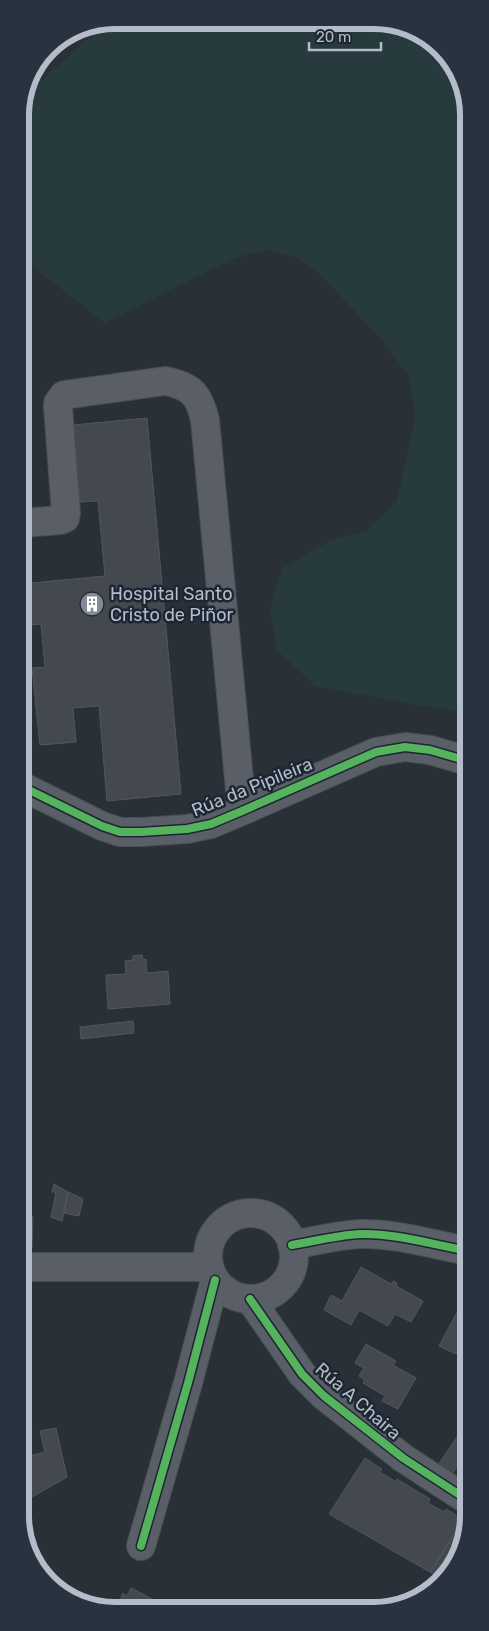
<svg xmlns="http://www.w3.org/2000/svg" width="489" height="1631" viewBox="0 0 489 1631" font-family="Rubik,sans-serif">
  <style>
    .green { fill: #273a3e }
    .building { fill: #444950; stroke: #52575f }
    .lines { fill: none; stroke-linecap: round; stroke-linejoin: round }
    .minor-casing { stroke: #484c53; stroke-width: 30 }
    .minor { stroke: #5a5e66; stroke-width: 28 }
    .cycleway-casing { stroke: #1d2633; stroke-width: 11 }
    .cycleway { stroke: #56b35d; stroke-width: 8 }
    .labels { text-anchor: middle; stroke-width: 5; stroke-linejoin: round; paint-order: stroke }
    .poi-label { font-size: 18px; fill: #b4bcc9; stroke: #1d2633; text-anchor: start }
    .street-label { font-size: 18px; fill: #b4bcc9; stroke: #1d2633 }
    .rim { fill: none; stroke: #b4bcc9; stroke-width: 6 }
  </style>
  <rect width="100%" height="100%" fill="#2a3038"/>
  <path class="green" d="M115,20L393,22L441,48L467,97L468,712L417,705L315,686L277,650L270,608L283,568L328,542L367,530L397,501L415,418L410,379L388,347L318,272L296,257L269,250L244,255L222,264L105,323L20,257V109L25,98L52,71L103,25V22Z"/>
  <path class="building" d="M147,418L181,794L107,801L99,706L73,708L76,742L40,745L32,668L45,667L41,624L21,626V584L105,576L98,501L80,502L73,425Z
    M142,955L143,960L146,959L147,973L168,971L170,1004L108,1009L106,975L126,974L125,961L133,960V956Z
    M133,1021L134,1033L81,1039L80,1027Z
    M54,1184L68,1192L62,1221L51,1217L56,1192H52Z
    M68,1192L83,1199L79,1216L64,1213Z
    M21,1217H33L32,1248L21,1247Z
    M361,1267L391,1284L393,1281L397,1283L396,1286L423,1301L411,1322L395,1314L388,1326L359,1310L351,1325L324,1310L331,1295L342,1301Z
    M462,1303L469,1306V1356L458,1351L456,1354L439,1346Z
    M366,1344L396,1361L393,1365L416,1378L398,1409L382,1401L385,1396L363,1383L365,1380L359,1376L364,1368L355,1363Z
    M56,1428L67,1477L25,1501L22,1481V1458L45,1452L40,1431Z
    M462,1430L469,1435V1449L452,1474L438,1465Z
    M365,1458L382,1469L380,1472L396,1482L397,1479L430,1499L428,1503L444,1512L446,1509L464,1520L430,1572L329,1514Z
    M461,1523L467,1527L446,1578L443,1580L430,1572Z
    M131,1588L156,1601L152,1609H120L122,1607L118,1605L123,1593L127,1596Z"/>
  <g class="lines">
    <g class="minor-casing">
      <path id="minor" d="M21,523L61,520L65,518L66,513L58,407V403L64,395L165,381C192,386 199,395 205,420L242,811
        M21,786L102,826L120,832H141L187,829L211,824L242,811L376,752L405,747L430,750L468,761
        M208 1256a43 43 0 1 1 86 0a43 43 0 1 1-86 0Z
        M292,1245C315,1241 338,1235 361,1234C394,1233 435,1245 469,1251
        M21,1267H209
        M250,1299L302,1374L324,1396L403,1458L469,1501
        M141,1546L188,1383L215,1280"/>
    </g>
    <use href="#minor" class="minor"/>
    <g class="cycleway-casing">
      <path id="cycleway" d="M21,786L102,826L120,832H141L187,829L211,824L242,811L376,752L405,747L430,750L468,761
        M292,1245C315,1241 338,1235 361,1234C394,1233 435,1245 469,1251
        M250,1299L302,1374L324,1396L403,1458L469,1501
        M141,1546L188,1383L215,1280"/>
    </g>
    <use href="#cycleway" class="cycleway"/>
  </g>
  <defs>
    <g id="building-disc" transform="scale(1.25)"><circle r="9.5" fill="#848b96" stroke="#1d2633"/><path d="M-4-6H4V6H1V3H-1V6H-4ZM-2.5-4.3h1.7v1.8h-1.7ZM.8-4.3h1.7v1.8H.8ZM-2.5-1h1.7V.8h-1.7ZM.8-1h1.7V.8H.8Z" fill="#fff"/></g>
  </defs>
  <g fill-rule="evenodd">
    <use href="#building-disc" x="92" y="604"/>
  </g>
  <g class="labels">
    <g class="poi-label">
      <text x="110" y="600">Hospital Santo<tspan x="110" dy="21">Cristo de Piñor</tspan></text>
    </g>
    <g class="street-label">
      <text transform="translate(252 787) rotate(-22)" y="6">Rúa da Pipileira</text>
      <text transform="translate(358 1401) rotate(41)" y="6">Rúa A Chaira</text>
    </g>
  </g>
  <path d="M0 0H489V1631H0ZM115 29H374A86 86 0 0 1 460 115V1516A86 86 0 0 1 374 1602H115A86 86 0 0 1 29 1516V115A86 86 0 0 1 115 29Z" fill="#29323f" fill-rule="evenodd"/>
  <path class="rim" d="M115 29H374A86 86 0 0 1 460 115V1516A86 86 0 0 1 374 1602H115A86 86 0 0 1 29 1516V115A86 86 0 0 1 115 29Z"/>
  <path d="M309 42v8h72v-8" fill="none" stroke="#b4bcc9" stroke-width="2.5"/>
  <text x="316" y="42" font-size="15" fill="#b4bcc9" stroke="#1d2633" stroke-width="4" paint-order="stroke">20 m</text>
</svg>
